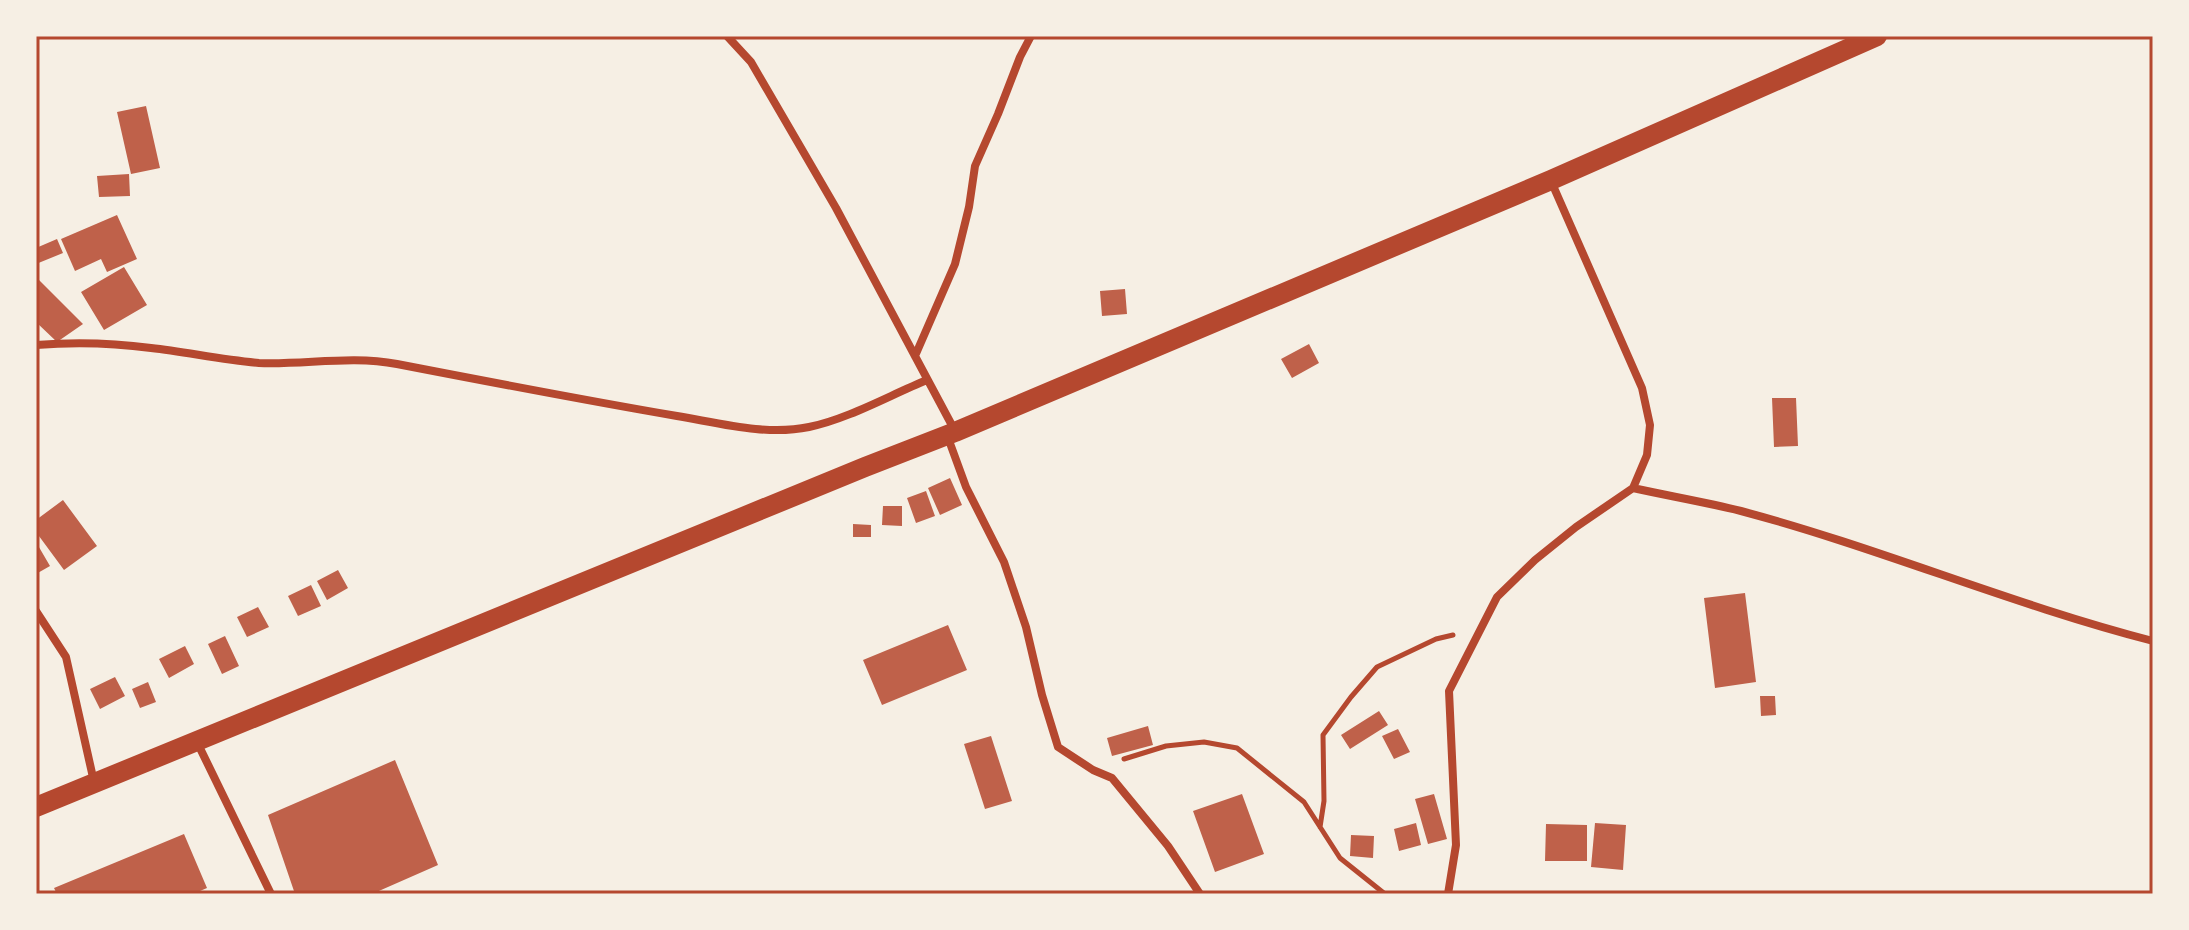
<svg xmlns="http://www.w3.org/2000/svg" width="2189" height="930" viewBox="0 0 2189 930" font-family="'Golos Text',sans-serif">
  <style>
    .building { fill: #bf614a }
    .lines { fill: none; stroke-linecap: round; stroke-linejoin: round }
    .path { stroke: #b5482f; stroke-width: 5 }
    .minor { stroke: #b5482f; stroke-width: 8 }
    .primary { stroke: #b5482f; stroke-width: 20 }
    .neatline { fill: none; stroke: #b5482f; stroke-width: 3 }
  </style>
  <rect width="100%" height="100%" fill="#f6efe4"/>
  <path class="building" d="M146,106L160,168L131,174L117,112Z
    M129,174L130,196L99,197L97,176Z
    M117,215L137,259L107,272L101,259L75,271L61,239Z
    M57,239L63,253L36,264V248Z
    M124,267L147,305L104,330L81,292Z
    M36,277L83,324L57,342L36,322Z
    M1125,289L1127,314L1102,316L1100,291Z
    M1309,344L1319,363L1292,378L1281,359Z
    M1772,398H1796L1798,446L1774,447Z
    M950,478L962,505L940,515L928,488Z
    M926,491L935,516L916,523L907,498Z
    M63,500L97,546L64,570L36,532V520Z
    M883,506H902V526L882,525Z
    M853,524L871,525V537H853Z
    M36,542L50,566L36,574Z
    M338,570L348,588L327,600L317,581Z
    M311,585L321,606L298,616L288,596Z
    M1745,593L1756,682L1715,688L1704,598Z
    M258,607L269,627L247,637L237,617Z
    M948,625L967,670L882,705L863,660Z
    M225,636L239,666L222,674L208,644Z
    M185,646L194,664L169,678L159,659Z
    M115,677L125,696L100,709L90,689Z
    M148,682L156,702L140,708L132,689Z
    M1760,696H1775L1776,715L1761,716Z
    M1379,711L1388,725L1350,749L1341,735Z
    M1148,726L1153,745L1112,756L1107,738Z
    M1398,729L1410,752L1394,759L1382,736Z
    M991,736L1012,801L985,809L964,744Z
    M395,760L438,865L372,894H295L268,815Z
    M1242,794L1264,854L1215,872L1193,811Z
    M1434,794L1447,839L1428,844L1415,799Z
    M1416,823L1421,845L1399,851L1394,829Z
    M1595,823L1626,825L1623,870L1591,867Z
    M1546,824L1587,825V861H1545Z
    M184,834L207,888L193,894H57L54,888Z
    M1351,835L1374,836L1373,858L1350,856Z"/>
  <g class="lines">
    <path class="path" d="M1124,759L1166,746L1204,742L1237,748L1304,802L1340,858L1385,894
      M1320,827L1324,801L1323,735L1351,697L1377,667L1436,639L1453,635"/>
    <path class="minor" d="M727,36L751,62L836,208L955,431
      M36,345C74,342 113,343 151,348C187,352 222,360 259,363C305,365 351,355 397,364C490,382 583,400 677,416C719,423 766,436 809,427C848,419 890,395 927,380
      M915,356L955,264L969,207L975,166L998,114L1020,57L1031,36
      M947,435L966,487L1004,562L1026,627L1042,695L1058,747L1093,770L1112,778L1168,846L1200,894
      M1633,488C1669,496 1705,502 1741,511C1880,548 2013,605 2153,641
      M36,611L66,657L94,782
      M197,742L271,894
      M1448,894L1456,845L1449,691L1497,597L1535,560L1576,527L1633,488L1647,455L1650,425L1642,388L1551,181"/>
    <path class="primary" d="M36,807L865,467L955,432L1551,180L1877,36"/>
  </g>
  <rect width="2189" height="930" fill="none" stroke="#f6efe4" stroke-width="76"/>
  <rect x="38" y="38" width="2113" height="854" class="neatline"/>
</svg>
